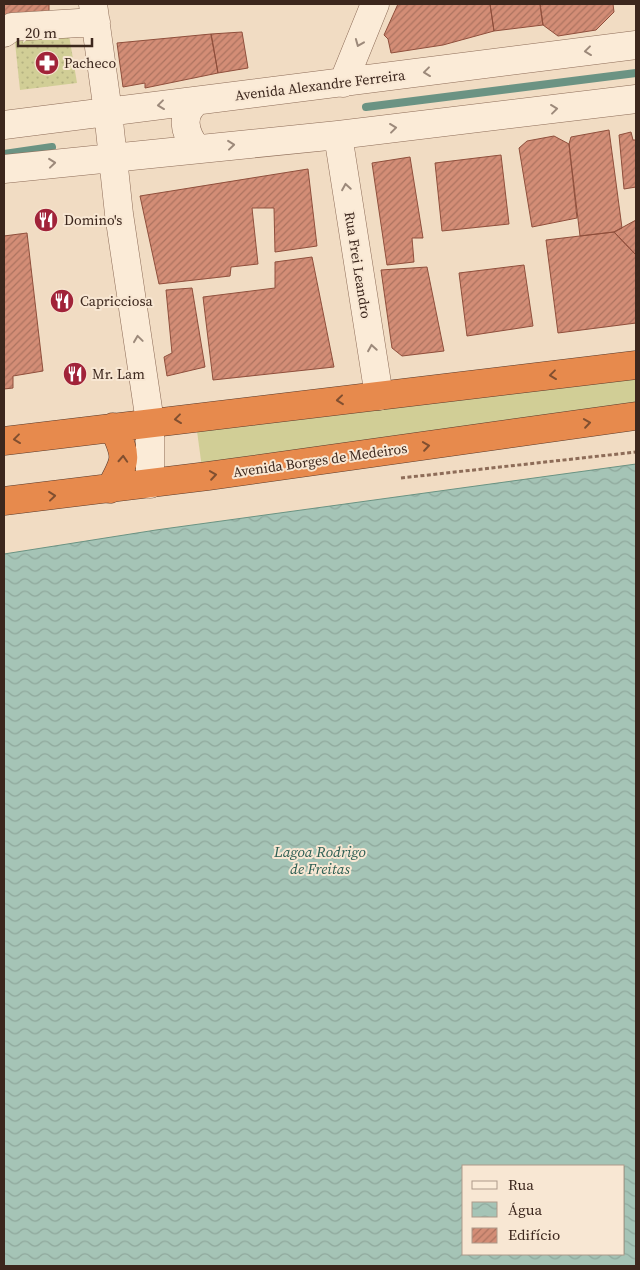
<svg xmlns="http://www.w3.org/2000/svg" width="640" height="1270" viewBox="0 0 640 1270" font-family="'Source Serif 4',serif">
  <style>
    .grass { fill: #d1ce96 }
    .park { fill: url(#park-dots) }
    .water { fill: url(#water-waves); stroke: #6b9383; fill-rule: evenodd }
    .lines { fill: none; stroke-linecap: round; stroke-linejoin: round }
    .stream { stroke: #6b9383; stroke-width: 8 }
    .building { fill: url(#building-hatch); stroke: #8f4f3c }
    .minor-casing { stroke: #8d6c58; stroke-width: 29 }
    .highway-casing { stroke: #5b3b2c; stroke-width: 29 }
    .path { stroke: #8d6c58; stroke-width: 3; stroke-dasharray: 4 2.5; stroke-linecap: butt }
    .minor { stroke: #fbebd7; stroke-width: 28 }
    .highway { stroke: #e78a4d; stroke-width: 28 }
    .oneway { stroke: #9c897a }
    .oneway2 { stroke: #804f30 }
    .labels { text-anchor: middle; stroke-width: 4; stroke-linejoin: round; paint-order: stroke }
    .poi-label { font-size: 14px; fill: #3c271d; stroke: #f8e7d3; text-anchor: start }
    .street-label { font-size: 14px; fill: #3c271d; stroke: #f8e7d3 }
    .water-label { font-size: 15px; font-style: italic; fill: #2b5d52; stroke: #f8e7d3 }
  </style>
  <defs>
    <pattern id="park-dots" width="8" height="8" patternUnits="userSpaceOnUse" patternTransform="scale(1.25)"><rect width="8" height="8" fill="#d1ce96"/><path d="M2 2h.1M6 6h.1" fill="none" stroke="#b4b181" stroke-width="1.8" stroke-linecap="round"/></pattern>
    <pattern id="water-waves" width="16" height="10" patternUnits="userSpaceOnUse" patternTransform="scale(1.25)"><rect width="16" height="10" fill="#a5c4b6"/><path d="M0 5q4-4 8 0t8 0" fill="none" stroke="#8fa89c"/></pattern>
    <pattern id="building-hatch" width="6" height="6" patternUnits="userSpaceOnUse" patternTransform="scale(1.25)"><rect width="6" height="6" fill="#d38d76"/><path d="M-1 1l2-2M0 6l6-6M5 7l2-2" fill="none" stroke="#ac7360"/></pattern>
  </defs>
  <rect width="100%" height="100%" fill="#f1dcc3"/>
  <path class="grass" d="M636,378V410L202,468L197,431Z"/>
  <path class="park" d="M68,29L77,83L20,90L14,33Z"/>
  <path class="water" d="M636,464V1266H4V554L156,530ZM464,1166H624V1254H464Z"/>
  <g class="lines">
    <path class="stream" d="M366,107L636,73
      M4,154L52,147"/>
  </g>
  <path class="building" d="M4,4H49V13L4,20Z
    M398,4H490L494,31L443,45L391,53L388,39L384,35Z
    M490,4H540L543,25L494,31Z
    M540,4H613L614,12L596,30L558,36L543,25Z
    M242,32L248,68L218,73L211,34Z
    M211,34L218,73L145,88V83L123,87L117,43Z
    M609,130L622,228L614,232L580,236L569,144L571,137Z
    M631,132L633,140H636V187L624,189L619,135Z
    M554,136L569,144L577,218L532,227L519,148L527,141Z
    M501,155L509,224L442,231L435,163Z
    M410,157L423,238H412L414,262L387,265L372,163Z
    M308,169L317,246L275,252L274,208H252L258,264L231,267L230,276L159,284L140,196Z
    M636,220V255L614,232Z
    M614,232L636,255V323L558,333L546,240Z
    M27,233L43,371L13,376V388L4,389V236Z
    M312,257L334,367L213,380L203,297L275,288V262Z
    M524,265L533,326L467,336L459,273Z
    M427,267L444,351L402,356L392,348L381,270Z
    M192,288L205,367L167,376L164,357L172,353L166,290Z"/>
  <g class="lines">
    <g class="minor-casing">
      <path id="minor" d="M93,4L108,112L119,214L150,422V484
        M4,33L12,27L96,22
        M343,83L375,4
        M4,125L636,45
        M338,135L379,396
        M196,148C184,132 180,114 197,101
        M4,169L338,135L636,99"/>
    </g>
    <g class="highway-casing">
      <path id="highway" d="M4,441L636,365
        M110,489C126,460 128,458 113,427
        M4,501L208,476L636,416"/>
    </g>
    <path class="path" d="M401,478L636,452"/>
    <use href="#minor" class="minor"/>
    <use href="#highway" class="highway"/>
  </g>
  <defs><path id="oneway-chevron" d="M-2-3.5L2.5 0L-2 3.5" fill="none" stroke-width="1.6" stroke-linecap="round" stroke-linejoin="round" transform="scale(1.25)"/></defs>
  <g class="oneway">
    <use href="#oneway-chevron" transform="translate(359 43) rotate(112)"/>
    <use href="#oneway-chevron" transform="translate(588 51) rotate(173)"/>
    <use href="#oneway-chevron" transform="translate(427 72) rotate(173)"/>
    <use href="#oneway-chevron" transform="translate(161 105) rotate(173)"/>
    <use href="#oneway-chevron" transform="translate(554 109) rotate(-7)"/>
    <use href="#oneway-chevron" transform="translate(393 128) rotate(-7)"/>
    <use href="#oneway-chevron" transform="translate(231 145) rotate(-6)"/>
    <use href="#oneway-chevron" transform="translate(52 163) rotate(-6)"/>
    <use href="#oneway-chevron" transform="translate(346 187) rotate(-99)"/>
    <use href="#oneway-chevron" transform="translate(138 339) rotate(-98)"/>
    <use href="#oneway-chevron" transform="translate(372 348) rotate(-99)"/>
  </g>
  <g class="oneway2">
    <use href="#oneway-chevron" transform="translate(553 375) rotate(173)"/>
    <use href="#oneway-chevron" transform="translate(340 400) rotate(174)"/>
    <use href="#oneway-chevron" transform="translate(178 419) rotate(173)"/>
    <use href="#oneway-chevron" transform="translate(587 423) rotate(-8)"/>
    <use href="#oneway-chevron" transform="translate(17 439) rotate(173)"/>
    <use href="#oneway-chevron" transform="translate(426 446) rotate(-8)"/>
    <use href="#oneway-chevron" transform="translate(123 459) rotate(-87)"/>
    <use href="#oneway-chevron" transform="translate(213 475) rotate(-8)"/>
    <use href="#oneway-chevron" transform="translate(52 496) rotate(-6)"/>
  </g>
  <defs>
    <g id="pharmacy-disc" transform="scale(1.25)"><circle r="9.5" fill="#a12339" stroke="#f8e7d3"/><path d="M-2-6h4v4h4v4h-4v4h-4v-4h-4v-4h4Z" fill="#fff"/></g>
    <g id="restaurant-disc" transform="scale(1.25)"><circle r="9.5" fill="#a12339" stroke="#f8e7d3"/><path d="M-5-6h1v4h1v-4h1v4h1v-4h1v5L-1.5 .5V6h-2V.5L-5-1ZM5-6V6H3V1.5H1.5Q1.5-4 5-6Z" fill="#fff"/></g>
  </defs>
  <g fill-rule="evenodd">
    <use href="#pharmacy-disc" x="47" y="63"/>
    <use href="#restaurant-disc" x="46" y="220"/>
    <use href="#restaurant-disc" x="62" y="301"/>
    <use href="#restaurant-disc" x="75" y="374"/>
  </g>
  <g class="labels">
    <g class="poi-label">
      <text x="64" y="68">Pacheco</text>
      <text x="64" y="225">Domino's</text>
      <text x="80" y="306">Capricciosa</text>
      <text x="92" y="379">Mr. Lam</text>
    </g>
    <g class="street-label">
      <text transform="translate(320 85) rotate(-7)" y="5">Avenida Alexandre Ferreira</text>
      <text transform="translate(358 265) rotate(81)" y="5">Rua Frei Leandro</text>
      <text transform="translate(320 460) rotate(-8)" y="5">Avenida Borges de Medeiros</text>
    </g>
    <g class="water-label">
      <text x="320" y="857">Lagoa Rodrigo<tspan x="320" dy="17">de Freitas</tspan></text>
    </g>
  </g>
  <rect width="640" height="1270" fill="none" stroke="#3c271d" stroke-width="10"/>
  <rect x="462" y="1165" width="162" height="90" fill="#f8e7d3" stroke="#ad9a8a"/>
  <rect x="472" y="1181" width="25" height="8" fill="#fbebd7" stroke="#ad9a8a"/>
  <text x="508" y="1190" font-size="15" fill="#3c271d">Rua</text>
  <rect x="472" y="1202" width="25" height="15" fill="url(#water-waves)" stroke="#ad9a8a"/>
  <text x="508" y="1215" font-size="15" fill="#3c271d">Água</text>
  <rect x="472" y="1228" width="25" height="15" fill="url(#building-hatch)" stroke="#ad9a8a"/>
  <text x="508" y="1240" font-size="15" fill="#3c271d">Edifício</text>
  <path d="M18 38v8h74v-8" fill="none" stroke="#3c271d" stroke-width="2.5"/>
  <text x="25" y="38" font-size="15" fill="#3c271d" stroke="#f8e7d3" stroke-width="4" paint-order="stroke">20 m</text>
</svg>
